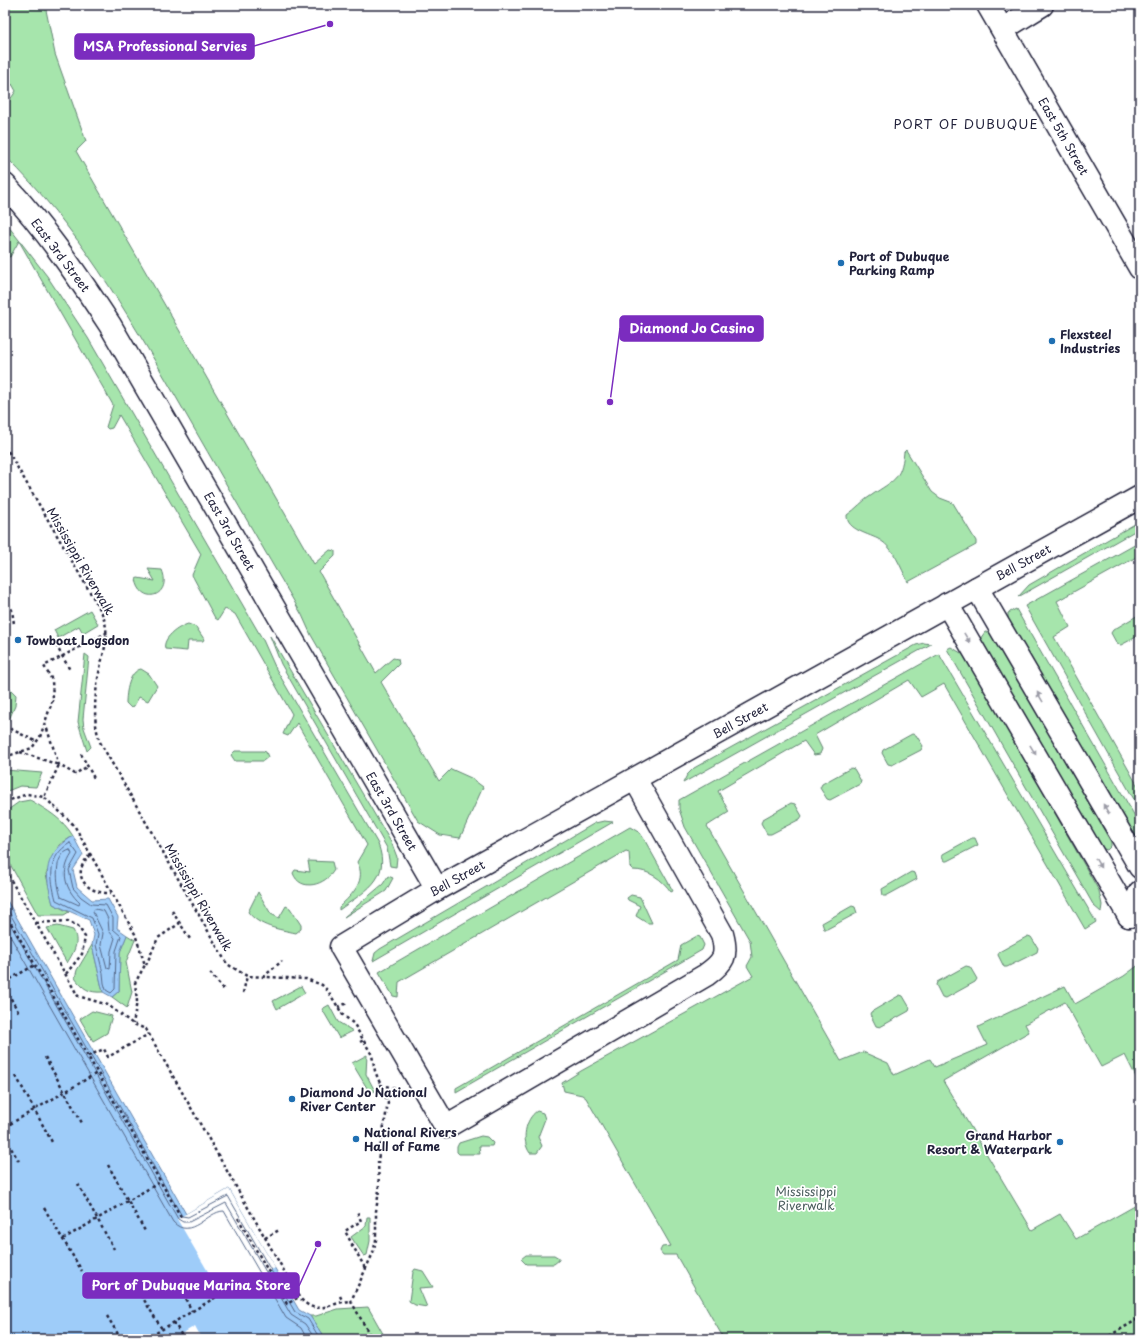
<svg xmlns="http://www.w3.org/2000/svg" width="1145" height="1344" font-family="'Playpen Sans',sans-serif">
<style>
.green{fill:#a6e5ac;stroke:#648474}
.water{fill:#9eccf9;stroke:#6c88ad}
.pier{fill:#fff}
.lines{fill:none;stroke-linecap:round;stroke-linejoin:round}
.shore{stroke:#546687;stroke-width:1}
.minor-casing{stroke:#22223b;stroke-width:25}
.path{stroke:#22223b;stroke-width:2.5;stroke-dasharray:3 3;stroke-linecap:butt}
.minor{stroke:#fff;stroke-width:22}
.oneway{fill:#9c9ca7}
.poi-dot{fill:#1f6fb2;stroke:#fff;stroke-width:1.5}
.labels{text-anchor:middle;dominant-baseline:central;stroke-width:3.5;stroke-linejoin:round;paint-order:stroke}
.street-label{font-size:12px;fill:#22223b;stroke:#fff}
.poi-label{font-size:12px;font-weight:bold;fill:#22223b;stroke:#fff;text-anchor:start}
.park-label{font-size:12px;fill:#4a5c5d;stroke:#fff}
.neighbourhood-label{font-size:13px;letter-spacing:1px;fill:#22223b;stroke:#fff}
.leader{fill:none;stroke:#7b2cbf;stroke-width:1.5}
.callout-dot{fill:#7b2cbf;stroke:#fff;stroke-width:1.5}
.callout{fill:#7b2cbf;stroke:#7b2cbf;stroke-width:1.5}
.callout-label{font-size:13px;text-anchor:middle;font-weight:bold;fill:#fff}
</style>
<rect width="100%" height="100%" fill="#fff"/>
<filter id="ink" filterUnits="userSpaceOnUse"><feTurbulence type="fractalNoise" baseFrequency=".025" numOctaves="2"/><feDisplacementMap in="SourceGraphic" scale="8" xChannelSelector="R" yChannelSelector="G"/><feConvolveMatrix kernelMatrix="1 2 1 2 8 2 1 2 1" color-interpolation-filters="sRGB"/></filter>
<g filter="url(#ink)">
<g class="green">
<path d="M5,5H45L55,54L86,141L76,151L314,564L330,550L335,551V556L319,572L376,673L393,658L398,659L399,664L381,682L439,781L451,769L471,778L483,787L460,838L440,835L418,821L311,635L302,615C260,543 218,470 176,397C126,311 77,226 5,156V107L16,91L12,84L5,93Z"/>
<path d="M5,222L47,276L88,338L263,640L276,669L378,844C392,880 363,892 339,910V907C353,894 367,880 357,862L367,845L297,723L288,736L283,734L292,714L235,614L225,609L218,620L215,618L192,575L201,554L119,415L112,428L108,429L106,427L113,405L19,241L10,257L5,256Z"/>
<path d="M906,450L932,492L940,498L953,503L976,541V545L908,582C901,568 894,548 880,540C870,534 846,530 847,515C856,509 863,500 872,495C893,480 901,481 904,452Z"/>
<path d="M1140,521V528L1018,597L1029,585Z"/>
<path d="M1140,542V555L1057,601L1070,627L1054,637L1140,790V810L1025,606Z"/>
<path d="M148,569L162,570C173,597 140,606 136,579L138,578L155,581Z"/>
<path d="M1016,609L1140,825V841L1131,835L1008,619V613Z"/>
<path d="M90,610L98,624L83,633L79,626L58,638L54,630Z"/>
<path d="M1140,614V635L1121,645L1117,644L1111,633L1113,630Z"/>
<path d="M188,624L196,627L204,639L203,641H188L187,651L165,649C162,638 178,627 188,624Z"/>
<path d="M985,632L991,633L1111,842V846L1107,850L1101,848L980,639Z"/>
<path d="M270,636L392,844L397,857L396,867L390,866L387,848L281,664Z"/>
<path d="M924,643L931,644L683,783L687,775L694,768L916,645Z"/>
<path d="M951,647L966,656L1099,891L1102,905L1101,912L1094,906L947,649Z"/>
<path d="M85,654L89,657L83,719L84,728L91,747L87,751L78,722Z"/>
<path d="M939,654L1096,922L1085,929L944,684L921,697L909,680L815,735L822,749L820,754L814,755L804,741L718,791L729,812L707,826L841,1061L863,1052L888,1063L894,1075L930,1059L935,1067L987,1045L978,1027L1065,986L1075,1004L1124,976L1140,964V1077L1137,1079L1125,1055L1101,1067L1065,1002L1025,1024L1029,1032L943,1081L1032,1230L1060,1214L1076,1239L1140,1203V1339H724L676,1255H663L660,1251L662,1247L671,1246L586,1098L582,1095L564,1091L562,1083L581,1071L753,976L747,966L752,957L750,941L685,827L679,809V800Z"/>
<path d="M141,669L149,674L157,686L148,701L139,697L134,706L131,708L126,703C126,693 129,671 141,669Z"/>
<path d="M10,689L16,695L15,706L7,724H5V692Z"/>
<path d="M912,734L916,735L923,746L921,750L892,765L888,764L882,753L883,750Z"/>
<path d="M235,751H263L266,752L268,757L263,761H235L231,755Z"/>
<path d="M851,768L854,769L861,781L860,784L830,800L827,799L820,788L822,784Z"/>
<path d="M5,770L42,773L36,787L20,786L5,792Z"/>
<path d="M30,800C47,810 63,819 73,836L59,845L46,874L53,904L69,912L64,915H38L5,855V812L19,802Z"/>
<path d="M791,803L795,804L802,816L800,819L771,834H767L761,823L763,819Z"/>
<path d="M604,821L613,822L373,961L375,953L380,949L595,823Z"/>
<path d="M630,827L640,833L644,839L673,891L671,892C662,879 649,870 633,870L630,867L629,852L626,851L399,982L398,997L393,996L379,972Z"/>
<path d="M972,838H975L978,845L947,861H944L942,857L943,854Z"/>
<path d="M308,861L332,862L334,870C326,885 300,893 293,873L295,870L310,872Z"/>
<path d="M911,872L915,873L917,879L886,896H883L882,889Z"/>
<path d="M388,876L393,878L386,891L344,917L383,884Z"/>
<path d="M258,892L271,914L279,918L286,906L290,908L301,925V929L296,933C278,929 260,927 248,912Z"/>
<path d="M631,895L640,897L652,923H647L636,916L640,906L628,900L627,898Z"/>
<path d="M852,906L855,907L857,913L827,929H824L822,923Z"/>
<path d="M58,926L73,930C80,942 74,952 67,963L47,928Z"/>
<path d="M127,935L135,940L126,962L132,992L127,1008L112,997L119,991L120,952Z"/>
<path d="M697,936L700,937L704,945L702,950L456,1092V1088L678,960L681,945Z"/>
<path d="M1028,936L1031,937L1038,948L1037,952L1007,967H1004L998,955L999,952Z"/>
<path d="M92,945L103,992C89,993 83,989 75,978L77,970Z"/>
<path d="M966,966L970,967L977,979L975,982L946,998L942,997L936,985L937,982Z"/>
<path d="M301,986L305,993L277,1009L273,1001Z"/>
<path d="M900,995L903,996L910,1008L909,1011L880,1027L876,1026L870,1014L871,1012Z"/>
<path d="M329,1005L338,1022L353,1031L339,1038L322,1009Z"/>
<path d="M92,1011L112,1016L107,1033L93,1041L80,1019Z"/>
<path d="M367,1055L366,1074L375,1091L370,1093L352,1063Z"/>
<path d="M537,1111L543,1113L545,1119L538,1137L542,1146L537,1153H530C521,1141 525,1119 537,1111Z"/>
<path d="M481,1136L487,1137L493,1143L492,1146H479L480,1154H459L457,1152V1147L459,1143Z"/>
<path d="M367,1217H370V1241L367,1255L364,1256L351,1237L366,1226Z"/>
<path d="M526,1255H554L559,1258V1260L554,1264H526L521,1259Z"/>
<path d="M415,1269L423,1271L433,1287L419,1288L427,1307L415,1305L409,1301L413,1272Z"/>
<path d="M368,1307L386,1339H325L310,1316H316L338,1309Z"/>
</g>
<g class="water">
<path d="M73,836L83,855L73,870L77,887L92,900L108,899L118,917L117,928L127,935L120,952L119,991L112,997L103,992L92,945L94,935L89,920L53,904C44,872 43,856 73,836Z"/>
<path d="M5,897L186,1214L229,1189L299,1310L310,1316L325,1339H5Z"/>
</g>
<g class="pier">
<path d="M229,1189L275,1268L223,1297L177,1219Z"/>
<path d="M195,1326L202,1339H173Z"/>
</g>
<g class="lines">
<g class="shore">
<path d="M70,843L78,854L69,870L73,888L81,897L91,904L106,905L113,918V929L121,936L116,951L115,989L111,993L106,990L104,983L103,973L96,945L98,934L92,918L56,900C50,877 47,857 70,843Z"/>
<path d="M70,850L72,854C60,872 65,889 80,903L79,905L61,897C57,885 52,854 70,850Z"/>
<path d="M5,905L182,1216L188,1217L228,1196L295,1312L308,1319L320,1339"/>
<path d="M95,909L104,911L108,919L109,931L115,938L111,951L110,969L107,968L101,945L103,933L93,912Z"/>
<path d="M5,915L178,1219L183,1222H189L226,1203L291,1315L305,1324L315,1339"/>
<path d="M5,927L173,1222C191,1241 207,1211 224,1211L286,1318L301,1328L307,1339"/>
</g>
<defs>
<g id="minor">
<path d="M988,5L1140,268"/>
<path d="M1003,29L1042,5"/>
<path d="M5,185C45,228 78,276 110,325L437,889"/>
<path d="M977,588L1140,867"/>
<path d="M947,604L1129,916"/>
<path d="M635,779L722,934C728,956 724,962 706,975L446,1127L341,947L437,889L1140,497"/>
<path d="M1129,916L1140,892"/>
</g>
</defs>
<use href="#minor" class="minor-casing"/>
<g class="path">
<path d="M5,446L101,611C111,634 105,645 100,668C95,692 92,719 100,742L220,952L227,964L247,976L306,979L322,985L328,991L343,1015L354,1024L372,1055L375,1071L388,1103L378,1160L379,1190L376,1211V1240L373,1253L351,1301"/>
<path d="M5,598L12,610L14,624"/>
<path d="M56,645L70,670"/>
<path d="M45,723L59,765L75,774L88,766"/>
<path d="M5,726L37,742"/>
<path d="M20,752L59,765L44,797"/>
<path d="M81,754L95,780"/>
<path d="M5,757L32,748L40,737L53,699L52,680L44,666L108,632"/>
<path d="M5,802L27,794L44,797L74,825L135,934L145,965L135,983L137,1001L133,1024"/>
<path d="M90,855C69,875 87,894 111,893"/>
<path d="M5,870L78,996L108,1005L133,1024L146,1029L299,1297C317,1318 329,1302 351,1301"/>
<path d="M172,911L190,939"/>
<path d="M5,913L181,1217"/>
<path d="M36,923L68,921L78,926L85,937L82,954L65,975"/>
<path d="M146,965L158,938L180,923"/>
<path d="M210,973L225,991"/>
<path d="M263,977L282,961"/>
<path d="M5,982L35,965"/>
<path d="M5,988L19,1013"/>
<path d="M243,993L247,976"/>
<path d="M338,1007L347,1003"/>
<path d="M360,1042L364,1040"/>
<path d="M88,1056L104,1049L108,1057L149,1034"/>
<path d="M45,1057L82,1123"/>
<path d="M16,1076L52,1142"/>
<path d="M380,1085L396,1088"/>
<path d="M5,1127L97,1073"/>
<path d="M5,1138L20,1163"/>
<path d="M108,1165L145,1231"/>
<path d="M78,1184L114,1249"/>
<path d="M44,1208L82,1271"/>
<path d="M238,1218L287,1304L299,1297"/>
<path d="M265,1238L279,1230"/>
<path d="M63,1239L160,1182"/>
<path d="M353,1246L345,1231L361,1221L357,1211"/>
<path d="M351,1247L353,1246L365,1268"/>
<path d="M174,1278L192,1311"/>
<path d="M141,1295L162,1329"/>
<path d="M340,1296L343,1302"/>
<path d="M351,1301L372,1339"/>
<path d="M107,1316L121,1339"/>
<path d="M174,1322L183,1338"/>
<path d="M146,1339L221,1294"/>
<path d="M1104,1339L1140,1318"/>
</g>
<use href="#minor" class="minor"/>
</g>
<defs><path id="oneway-solid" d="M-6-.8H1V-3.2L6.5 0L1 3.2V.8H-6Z"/></defs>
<g class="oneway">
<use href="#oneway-solid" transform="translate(967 638) rotate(59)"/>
<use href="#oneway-solid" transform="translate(1040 697) rotate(-120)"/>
<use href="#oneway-solid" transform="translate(1033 750) rotate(59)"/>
<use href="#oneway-solid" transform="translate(1106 809) rotate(-120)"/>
<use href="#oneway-solid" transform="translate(1098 863) rotate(60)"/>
</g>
</g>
<g class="poi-dot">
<circle cx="841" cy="263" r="4"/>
<circle cx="1052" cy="341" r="4"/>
<circle cx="18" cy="640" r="4"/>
<circle cx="292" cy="1099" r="4"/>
<circle cx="356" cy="1139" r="4"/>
<circle cx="1060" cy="1142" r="4"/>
</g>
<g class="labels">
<g class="street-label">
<text transform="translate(1064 136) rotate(60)">East 5th Street</text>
<text transform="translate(61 255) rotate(53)">East 3rd Street</text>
<text transform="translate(230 531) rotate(60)">East 3rd Street</text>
<text transform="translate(81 561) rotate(60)">Mississippi Riverwalk</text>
<text transform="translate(1023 562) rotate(-29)">Bell Street</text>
<text transform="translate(740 720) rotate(-29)">Bell Street</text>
<text transform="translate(392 811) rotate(60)">East 3rd Street</text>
<text transform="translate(457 878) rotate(-29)">Bell Street</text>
<text transform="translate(199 897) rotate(60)">Mississippi Riverwalk</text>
</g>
<g class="poi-label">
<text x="849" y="256">Port of Dubuque<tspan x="849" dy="14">Parking Ramp</tspan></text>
<text x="1060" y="334">Flexsteel<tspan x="1060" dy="14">Industries</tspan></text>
<text x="26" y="640">Towboat Logsdon</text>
<text x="300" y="1092">Diamond Jo National<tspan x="300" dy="14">River Center</tspan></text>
<text x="364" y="1132">National Rivers<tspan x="364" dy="14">Hall of Fame</tspan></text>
<text x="1052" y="1135" text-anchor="end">Grand Harbor<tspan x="1052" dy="14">Resort &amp; Waterpark</tspan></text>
</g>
<g class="park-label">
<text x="806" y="1191">Mississippi<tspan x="806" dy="14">Riverwalk</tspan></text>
</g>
<g class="neighbourhood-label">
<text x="966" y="123">PORT OF DUBUQUE</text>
</g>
</g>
<path class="leader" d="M330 24L254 46M610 402L620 328M318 1244L299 1286"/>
<g class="callout-dot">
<circle cx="330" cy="24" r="4"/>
<circle cx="610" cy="402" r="4"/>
<circle cx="318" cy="1244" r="4"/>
</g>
<g class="callout">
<rect x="75" y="34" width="179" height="25" rx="4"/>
<rect x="620" y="316" width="143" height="25" rx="4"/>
<rect x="83" y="1273" width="216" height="25" rx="4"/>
</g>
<g class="callout-label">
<text x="165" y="51">MSA Professional Servies</text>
<text x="692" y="333">Diamond Jo Casino</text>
<text x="191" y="1290">Port of Dubuque Marina Store</text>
</g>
<rect width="1145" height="1344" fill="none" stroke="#fff" stroke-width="20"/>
<rect x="10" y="10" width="1125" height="1324" fill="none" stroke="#22223b" stroke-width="1.5" filter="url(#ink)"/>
</svg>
